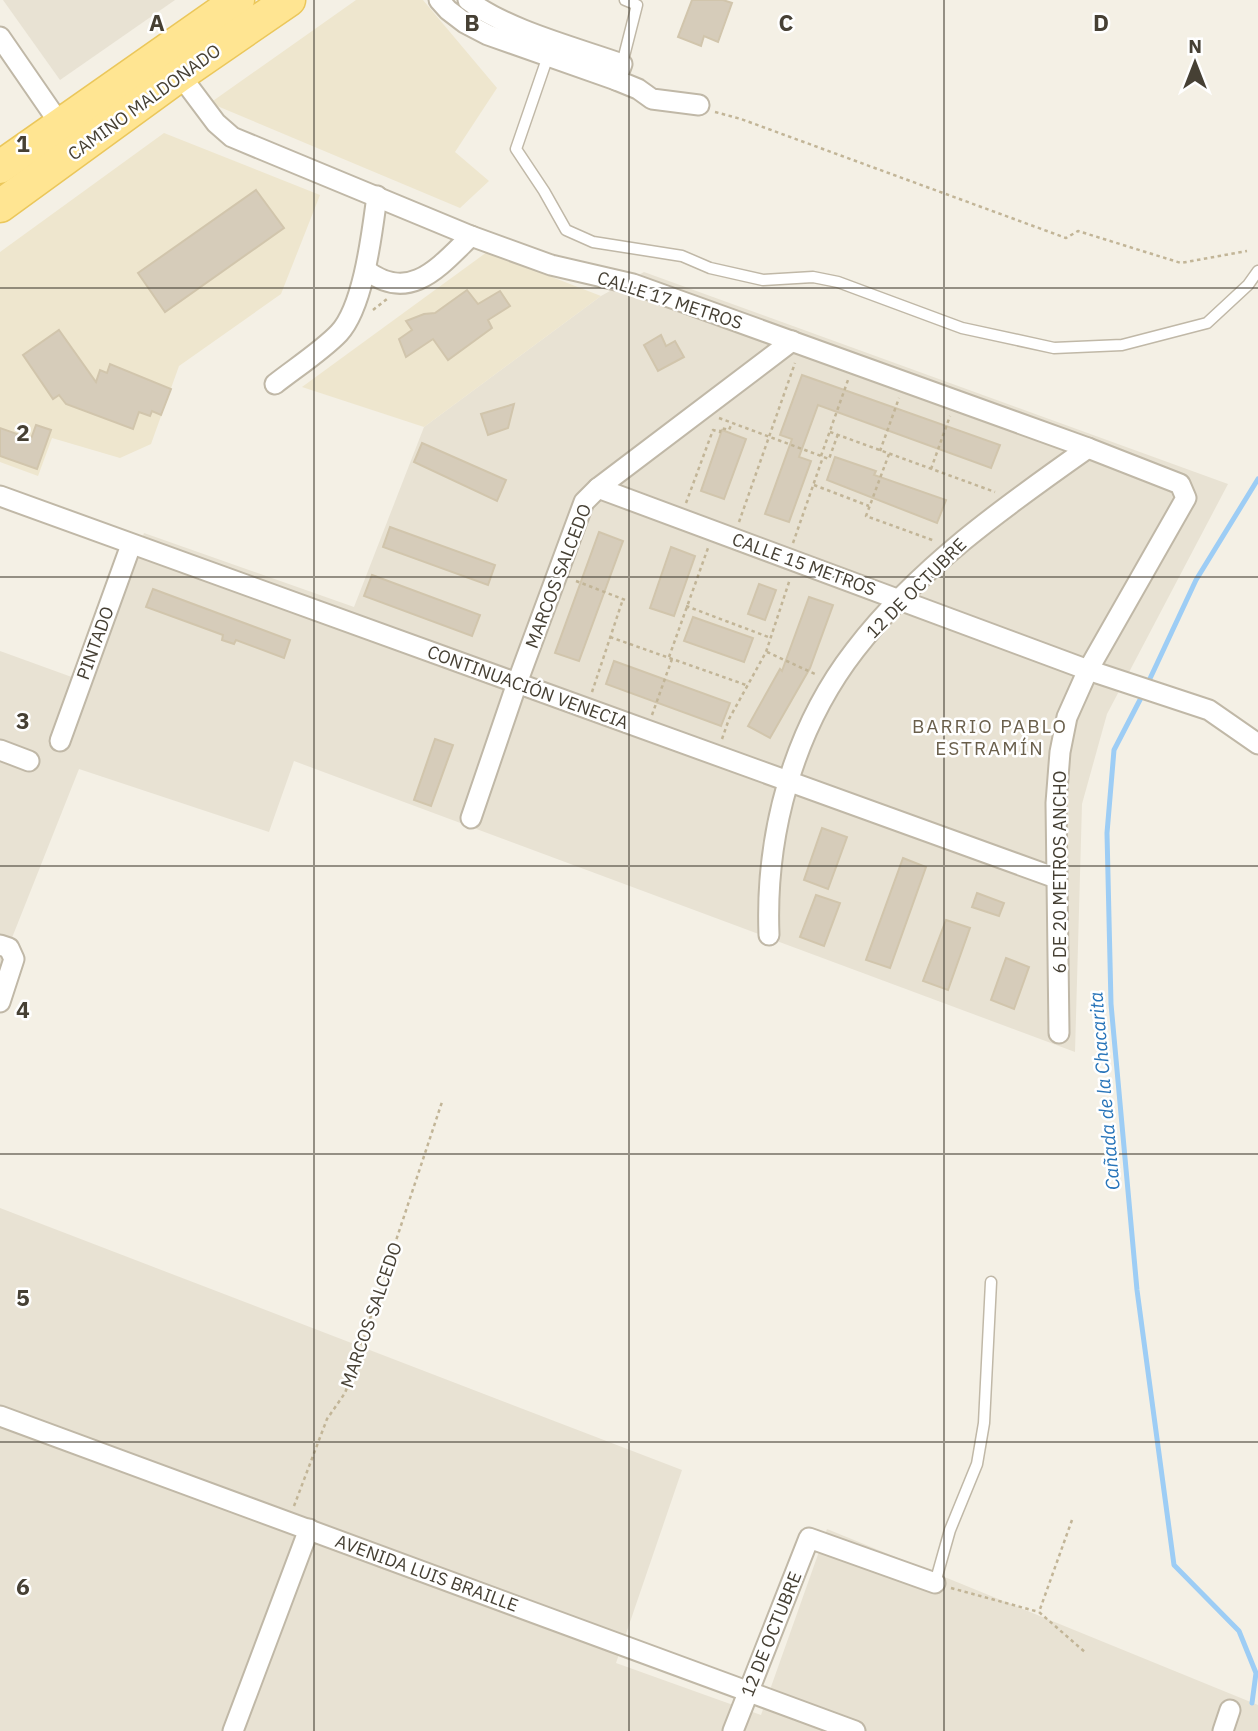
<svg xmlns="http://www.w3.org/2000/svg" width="1258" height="1731" font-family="'IBM Plex Sans',sans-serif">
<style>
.residential{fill:#e8e2d3}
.education{fill:#eee6ce}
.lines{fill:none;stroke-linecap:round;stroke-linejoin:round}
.stream{stroke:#9dcdf5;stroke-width:5}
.building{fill:#d6ccba;stroke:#d1c5ac;stroke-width:2}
.service-casing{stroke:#c0b8a7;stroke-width:13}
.minor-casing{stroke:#c0b8a7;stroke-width:23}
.primary-casing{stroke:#ebc75b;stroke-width:35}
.path{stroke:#c2b597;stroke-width:2.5;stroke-dasharray:3.5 3.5;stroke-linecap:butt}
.service{stroke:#fff;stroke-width:10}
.minor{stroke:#fff;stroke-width:19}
.primary{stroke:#ffe592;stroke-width:32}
.grid{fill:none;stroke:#464034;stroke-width:2;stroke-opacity:0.55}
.labels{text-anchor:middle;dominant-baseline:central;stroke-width:5;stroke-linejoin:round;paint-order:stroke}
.street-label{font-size:18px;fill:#464034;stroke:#fff}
.neighbourhood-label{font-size:19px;letter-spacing:2px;fill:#6a5f4b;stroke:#fff}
.water-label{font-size:19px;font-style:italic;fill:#2774b9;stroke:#fff}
.grid-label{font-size:23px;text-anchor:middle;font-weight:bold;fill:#464034;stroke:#fff;stroke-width:5;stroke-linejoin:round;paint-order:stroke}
</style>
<rect width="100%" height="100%" fill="#f4f0e5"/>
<g class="residential">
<path d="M3,0H175L60,80Z"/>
<path d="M644,272L1228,484L1107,714L1082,804L1075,1052L294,761L269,832L79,769L0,968V651L91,684L144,533L354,607L424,427L601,296Z"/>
<path d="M0,1208L682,1470L616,1663L761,1715L827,1529L1258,1705V1731H0Z"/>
</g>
<g class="education">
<path d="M356,0H423L497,88L455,152L489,181L460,208L210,103Z"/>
<path d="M164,133L320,195L281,294L179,366L151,444L120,458L52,438L38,476L0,462V252Z"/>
<path d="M487,252L601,296L424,427L302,387Z"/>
</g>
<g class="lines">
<g class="stream">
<path d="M1147,685L1196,580L1258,479"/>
<path d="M1143,694L1114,750L1107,833L1111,1004L1137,1290L1174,1565L1239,1631L1256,1673L1252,1703"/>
</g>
</g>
<g class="building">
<path d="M692,0H723L732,3L718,42L704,36L701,46L678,37Z"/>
<path d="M256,190L284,228L165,312L138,273Z"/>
<path d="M467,290L478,304L500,291L510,306L488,320L492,328L448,360L433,339L406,357L399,339L412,330L406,321L424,314L435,313Z"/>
<path d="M59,330L96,382L100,370L107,373L110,364L171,389L161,415L152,411L150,416L139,412L133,429L66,404L59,395L53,399L23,355Z"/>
<path d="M661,335L666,346L675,341L684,357L658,371L644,345Z"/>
<path d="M802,375L1000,445L991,468L818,405L799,457L811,461L789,522L765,514L792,439L780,435Z"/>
<path d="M514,404L508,428L488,435L481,414Z"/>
<path d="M36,425L51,430L37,469L0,456V428L31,439Z"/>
<path d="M722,430L746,439L724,499L701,491Z"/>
<path d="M422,443L506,480L497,501L414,462Z"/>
<path d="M835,457L876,471L874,475L946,500L937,523L827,480Z"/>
<path d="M390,527L495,565L488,585L383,547Z"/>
<path d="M599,532L623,541L579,661L555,653Z"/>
<path d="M671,547L695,556L674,616L650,608Z"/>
<path d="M372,575L480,615L472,636L364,596Z"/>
<path d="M759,584L776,590L765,620L748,614Z"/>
<path d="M153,589L290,640L284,658L236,640L234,644L222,640L223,635L146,607Z"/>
<path d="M809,597L833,605L810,668L770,738L748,726L780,669L782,671Z"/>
<path d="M693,617L753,638L744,662L684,641Z"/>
<path d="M614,661L730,703L721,726L606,684Z"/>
<path d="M435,739L453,745L431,806L414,800Z"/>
<path d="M822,828L847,837L828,889L804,880Z"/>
<path d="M903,858L926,867L890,968L866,960Z"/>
<path d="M977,893L1004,903L999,916L972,907Z"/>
<path d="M816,895L840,903L824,946L800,937Z"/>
<path d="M946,920L970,928L948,990L923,981Z"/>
<path d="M1006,958L1029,967L1014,1009L991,1000Z"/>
</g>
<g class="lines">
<defs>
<g id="service">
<path d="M548,56L516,149L544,191L566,230L593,242L682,256L710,268L763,280L813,277L838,282L962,328L1054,348L1122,345L1207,323L1248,285L1258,271"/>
<path d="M622,64L637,5L625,0"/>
<path d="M935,1583L950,1530L977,1464L984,1423L991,1282"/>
</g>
<g id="minor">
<path d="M439,0L448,10L465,23L488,35L616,80L638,89L652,99L699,105"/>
<path d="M468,0C504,29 577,48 622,64L616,80"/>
<path d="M0,37L60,124"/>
<path d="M180,75L216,123L232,137L471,236L551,265L633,284L1088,448L1180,484L1186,498L1088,670L1067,717L1060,752L1056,803L1059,1033"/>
<path d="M366,270C410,304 440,266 471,236"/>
<path d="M275,384C294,369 323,350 339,333C364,306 372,232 377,196"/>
<path d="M598,488L1088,670L1209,710L1258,744"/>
<path d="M0,496L1056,878"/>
<path d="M60,741L131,545"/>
<path d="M0,750L29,761"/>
<path d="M471,818L517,683L584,502L598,488L792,341"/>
<path d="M769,935C765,835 793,730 855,650C918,568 1004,507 1088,448"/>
<path d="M0,945L9,948L14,959L0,1002"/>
<path d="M0,1416L855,1731"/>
<path d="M233,1731L309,1529"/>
<path d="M733,1731L809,1538L935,1583"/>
<path d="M1223,1731L1230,1710"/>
</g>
<g id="primary">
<path d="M0,167L238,0"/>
<path d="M0,206L180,75L289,0"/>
</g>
</defs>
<use href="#service" class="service-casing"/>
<use href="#minor" class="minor-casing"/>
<use href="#primary" class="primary-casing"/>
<g class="path">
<path d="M715,112L741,119L1066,238L1078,231L1181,263L1247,251"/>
<path d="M373,310L387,299"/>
<path d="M719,418L829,459L838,434"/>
<path d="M830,432L995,492"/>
<path d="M880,451L899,398"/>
<path d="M889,454L866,516L935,541"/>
<path d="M821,456L848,380"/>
<path d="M931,469L950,416"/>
<path d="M814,485L869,506"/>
<path d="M686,503L713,430L720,432L721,428L729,430L732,423"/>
<path d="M739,522L795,363"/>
<path d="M793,543L823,457"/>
<path d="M576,581L628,601"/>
<path d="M686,606L771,638"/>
<path d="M610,637L746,685"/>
<path d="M767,652L815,674"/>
<path d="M669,657L708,548"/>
<path d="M592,692L623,599"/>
<path d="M652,715L672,659"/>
<path d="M722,739L729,719L766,652L790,579"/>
<path d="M294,1506L327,1419L345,1393L349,1382L442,1102"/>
<path d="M1072,1520L1039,1612L1086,1653"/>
<path d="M951,1588L1039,1612"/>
</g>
<use href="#service" class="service"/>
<use href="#minor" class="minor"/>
<use href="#primary" class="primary"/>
</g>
<path class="grid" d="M314,0V1731M629,0V1731M944,0V1731M0,288H1258M0,577H1258M0,866H1258M0,1154H1258M0,1442H1258"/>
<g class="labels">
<g class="street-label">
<text transform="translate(144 102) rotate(-36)">CAMINO MALDONADO</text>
<text transform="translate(670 300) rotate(18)">CALLE 17 METROS</text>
<text transform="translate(804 564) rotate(20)">CALLE 15 METROS</text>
<text transform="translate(558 576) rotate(-69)">MARCOS SALCEDO</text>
<text transform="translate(916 588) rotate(-45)">12 DE OCTUBRE</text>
<text transform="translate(95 643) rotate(-70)">PINTADO</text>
<text transform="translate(528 687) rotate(20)">CONTINUACIÓN VENECIA</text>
<text transform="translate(1059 872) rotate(-90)">6 DE 20 METROS ANCHO</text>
<text transform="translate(371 1315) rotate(-71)">MARCOS SALCEDO</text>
<text transform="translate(427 1573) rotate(20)">AVENIDA LUIS BRAILLE</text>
<text transform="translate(771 1634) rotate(-68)">12 DE OCTUBRE</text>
</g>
<g class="neighbourhood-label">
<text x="990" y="726">BARRIO PABLO<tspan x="990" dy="22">ESTRAMÍN</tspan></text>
</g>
<g class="water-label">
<text transform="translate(1104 1091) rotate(-95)">Cañada de la Chacarita</text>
</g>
</g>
<g class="grid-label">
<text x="157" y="31">A</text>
<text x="472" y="31">B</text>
<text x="786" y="31">C</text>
<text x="1101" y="31">D</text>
<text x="23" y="152">1</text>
<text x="23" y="441">2</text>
<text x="23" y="729">3</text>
<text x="23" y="1018">4</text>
<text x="23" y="1306">5</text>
<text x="23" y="1595">6</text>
</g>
<g transform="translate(1195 63)" stroke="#ffffff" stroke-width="5" paint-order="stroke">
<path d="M0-5L12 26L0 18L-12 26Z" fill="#464034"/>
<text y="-10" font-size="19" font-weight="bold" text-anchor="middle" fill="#464034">N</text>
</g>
</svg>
